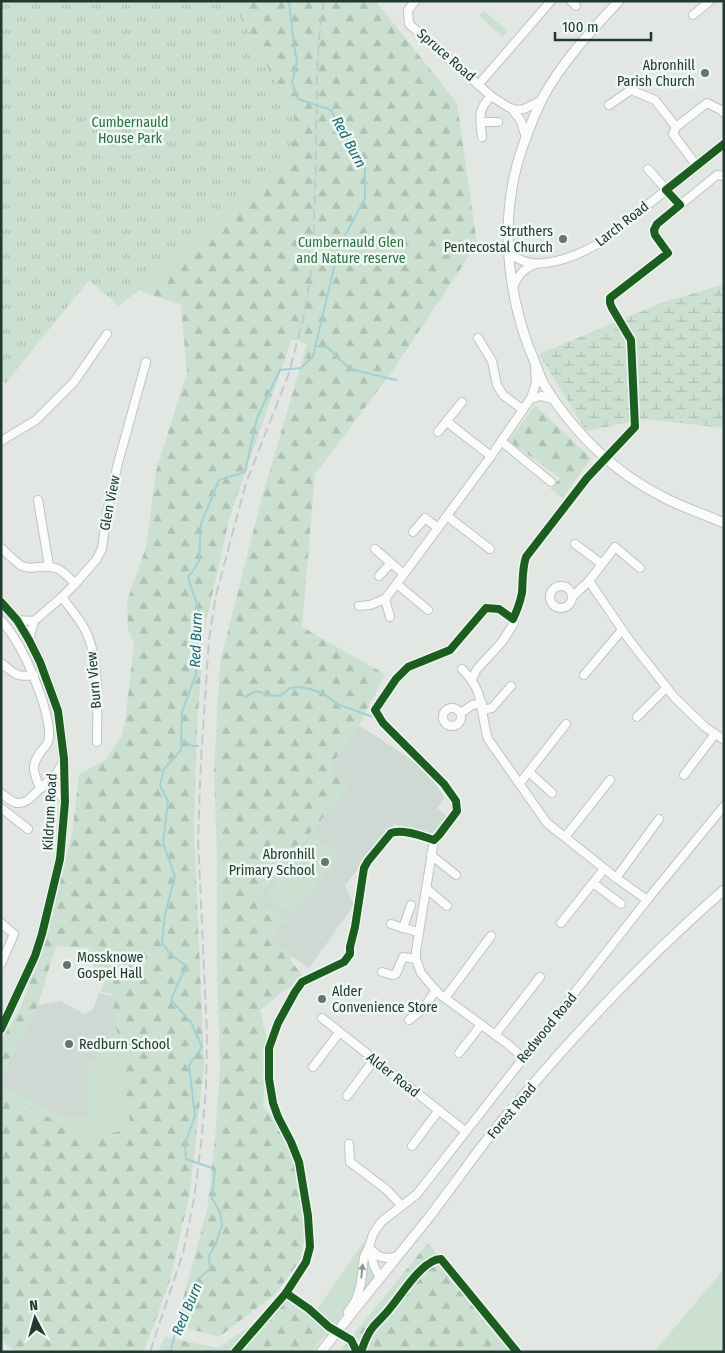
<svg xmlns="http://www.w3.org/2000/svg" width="725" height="1353" font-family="'Fira Sans Condensed',sans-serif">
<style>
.built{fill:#cfd9d4}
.grass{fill:#cbe0d0}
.forest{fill:url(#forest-firs)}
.wetland{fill:url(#wetland-marsh)}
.park{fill:url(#park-tufts)}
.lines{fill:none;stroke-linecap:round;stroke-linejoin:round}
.stream{stroke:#a2d1d5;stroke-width:2}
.minor-casing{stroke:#bfc4c1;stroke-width:10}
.tertiary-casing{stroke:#bfc4c1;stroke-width:11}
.minor{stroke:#fbfbfb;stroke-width:8}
.tertiary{stroke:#fbfbfb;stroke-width:9}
.rail{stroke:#c6c9c8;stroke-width:2;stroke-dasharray:10 5;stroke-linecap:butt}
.cycleway-casing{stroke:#eff7f2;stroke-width:11}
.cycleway{stroke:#1b5e20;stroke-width:8}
.oneway{fill:#8e9a96}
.poi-dot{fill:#647670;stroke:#eff7f2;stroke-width:2}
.labels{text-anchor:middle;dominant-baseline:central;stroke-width:5;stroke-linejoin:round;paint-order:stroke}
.street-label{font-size:14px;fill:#203931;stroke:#eff7f2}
.poi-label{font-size:14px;fill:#203931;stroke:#eff7f2;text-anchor:end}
.park-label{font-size:14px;fill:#2b6f42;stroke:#eff7f2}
.water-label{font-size:15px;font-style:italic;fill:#1c6a74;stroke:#eff7f2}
</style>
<defs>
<pattern id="forest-firs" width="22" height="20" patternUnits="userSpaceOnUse" patternTransform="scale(1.25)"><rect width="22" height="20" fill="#cbe0d0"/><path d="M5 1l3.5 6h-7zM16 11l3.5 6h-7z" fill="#aec1b3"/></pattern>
<pattern id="wetland-marsh" width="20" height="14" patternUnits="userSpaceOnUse" patternTransform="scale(1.25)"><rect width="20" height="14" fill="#cbe0d0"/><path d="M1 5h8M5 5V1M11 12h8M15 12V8" fill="none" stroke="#aec1b3"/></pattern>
<pattern id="park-tufts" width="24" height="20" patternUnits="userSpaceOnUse" patternTransform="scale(1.25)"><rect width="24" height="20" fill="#cbe0d0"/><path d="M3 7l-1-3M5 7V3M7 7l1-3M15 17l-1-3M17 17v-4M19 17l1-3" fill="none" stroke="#aec1b3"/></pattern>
</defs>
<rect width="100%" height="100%" fill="#e2e7e4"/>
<g class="built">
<path d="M359,725L424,768L445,798L437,808L450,818L435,837L431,838L395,824L345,885L354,905L309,968L269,942L255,900L347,788L328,769Z"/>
<path d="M99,993L112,996L132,1129L90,1139L1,1093V1076L38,1005L60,1001L85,1014L93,1009Z"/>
</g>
<g class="grass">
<path d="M484,11L508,31L503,37L479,16Z"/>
<path d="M313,835L339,856L292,915L266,895Z"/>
<path d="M89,948L117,950L113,994L101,992L107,974L92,972L94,960L87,959Z"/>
<path d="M117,1033L131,1128L91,1139L1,1092V1085L64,1118L90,1117L87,1061L96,1060L95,1045L107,1042Z"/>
<path d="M363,1243L365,1244L359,1265V1274L357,1285L352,1299L327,1338L324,1337L332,1325L315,1312Z"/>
<path d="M368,1252L371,1269L376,1277L362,1293Z"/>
<path d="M724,1269V1352H654Z"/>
</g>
<g class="forest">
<path d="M166,1H380L378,4L457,103L477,244L393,370L315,474L302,627L385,674L359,725L329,768L347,788L255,900L286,921L269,942L291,952V961L304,978L281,993L260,1010L268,1043L263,1107L279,1123L297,1165L306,1228L301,1259L275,1294L219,1337L176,1325L207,1210L215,1138L220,1068L217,967V858L214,772L220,662L262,497L307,344L292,339L229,519L204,632L197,728L194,828L204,1063L190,1193L170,1280L144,1352H15L1,1340V1093L91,1139L131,1128L112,996L117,950L56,946L38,1005L1,1075V1041L20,1009L47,937L72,834L79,774L104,761L121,737L125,722L134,644L128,629L127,601L146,547L156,471L187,372L181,306H185L143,292L75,243Z"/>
<path d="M535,405L591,458L563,498L550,489L560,478L509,441Z"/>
<path d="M428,1243L511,1352H339Z"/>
<path d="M290,1299L329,1329L312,1352H158L165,1337L218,1348Z"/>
</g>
<path class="wetland" d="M724,284V428L645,419L586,431L539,354L661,303Z"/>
<path class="park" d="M1,1H232L299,126L279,172L185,254L119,306L89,280L5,384L1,378Z"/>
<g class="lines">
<g class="stream">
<path d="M316,346L327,347L350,369L396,380"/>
<path d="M245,697L256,691L269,695L280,696L290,688L299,687L310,689L324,694L337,704L373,717"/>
<path d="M182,740L192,746H198"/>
<path d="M163,1352L171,1350L178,1321L198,1279L210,1269L209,1256L216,1243L222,1225L220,1212L212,1198L215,1169L186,1159L185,1144L195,1116L189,1065L202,1047L191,1022L171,1000L179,981L187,966L171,955L162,943L165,914L175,876L163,843L168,801L160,785L164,769L181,750L182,712L196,674L199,610L188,578L199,561L201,524L219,480L245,472L257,418L280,370L301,368L313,356L339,247L365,198V166L346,138L331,110L298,99L292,83L297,62L293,39L289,1"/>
</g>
<defs>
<g id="minor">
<path d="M415,1L408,10L409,24L491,96L508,107L516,110L524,109L542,100"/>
<path d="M571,1L576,6"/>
<path d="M693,15L710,1"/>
<path d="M625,81L631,90L655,100L676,127"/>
<path d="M479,84L551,1"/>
<path d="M609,105L631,90"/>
<path d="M512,109L521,121L526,138"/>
<path d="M481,122H498"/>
<path d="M482,137C480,117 477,111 491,96"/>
<path d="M696,165L673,134L676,127L707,103L721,110L724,113"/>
<path d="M648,169L680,205"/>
<path d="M663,246L655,235L654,230L657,224L717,175L724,176"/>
<path d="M509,248C512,252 514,257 519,259C543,272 585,253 605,239L724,144"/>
<path d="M513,287C518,276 523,268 536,264"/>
<path d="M478,338L492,361L497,385L503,395L522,409"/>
<path d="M530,399L541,396L553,399"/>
<path d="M447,422L491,456"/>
<path d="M438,432L462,402"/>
<path d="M1,441L36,420L74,382L107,334"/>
<path d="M501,441L551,482"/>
<path d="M38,500L49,566"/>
<path d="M447,516L490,549"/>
<path d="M413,532L425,518L438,528"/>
<path d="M575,544L602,564"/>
<path d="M1,548C8,554 15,562 22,566C27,568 33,568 38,567C58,565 62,570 75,584"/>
<path d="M375,549L391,563"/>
<path d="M379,576L391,563L404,574"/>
<path d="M589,581L630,641L675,698L705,727L724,740"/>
<path d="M397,584L428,610"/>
<circle cx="561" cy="597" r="11"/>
<path d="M62,597C69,607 77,616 83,626C101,656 97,707 97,742"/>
<path d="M572,597L589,581L615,547L640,568"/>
<path d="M385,599L390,617"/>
<path d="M359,606L370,605L385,599L404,574L491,456L531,398L536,383L535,367"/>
<path d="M1,620C21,643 32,671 42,699C45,710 50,724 49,737C49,742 46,746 42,750C30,766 33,771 40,788"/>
<path d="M17,620L34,621L62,597L75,584L96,560L102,549L107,512L118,463L146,362"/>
<path d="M29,640L34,621"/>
<path d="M1,663C14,673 16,678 34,675"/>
<path d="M462,669C486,693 479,709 488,739L547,823L615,877L647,900"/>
<path d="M584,675L622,630"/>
<path d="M472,679L477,669L502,642L514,623"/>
<circle cx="452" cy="717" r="9"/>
<path d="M482,710L492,708L511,686"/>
<path d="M461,713L472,705L482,703"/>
<path d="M637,717L666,688"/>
<path d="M529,772L552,793"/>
<path d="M684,775L715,734"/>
<path d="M520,783L566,724"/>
<path d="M44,785C55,787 60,793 65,802"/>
<path d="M1,793C11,801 17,807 28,800L57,773L64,760"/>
<path d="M1,808L28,829"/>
<path d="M565,837L610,780"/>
<path d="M434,840L416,951V959L421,973L438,993L505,1042L524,1058"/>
<path d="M431,855L456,875"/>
<path d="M616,878L659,819"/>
<path d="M593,883L621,904"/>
<path d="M426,888L447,906"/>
<path d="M411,905L403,928L419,932"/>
<path d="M1,923L14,934L1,964"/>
<path d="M561,923L604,869"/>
<path d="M391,924L403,928"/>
<path d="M382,972L392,975L396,974L403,957L416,959"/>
<path d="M445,998L491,936"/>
<path d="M322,1018L465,1131"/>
<path d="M409,1020L423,1009L436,990"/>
<path d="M495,1035L540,977"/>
<path d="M459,1053L481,1025"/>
<path d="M313,1067L339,1033"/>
<path d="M347,1096L374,1060"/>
<path d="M349,1144L350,1162L387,1190L402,1206"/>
<path d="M412,1146L439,1110"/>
<path d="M369,1247L374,1266L380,1278"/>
<path d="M370,1248C378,1258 385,1260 397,1256"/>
<path d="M348,1312L356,1300L358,1294L361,1283L364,1257L369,1247L373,1234L381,1222L417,1194L647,900L724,806"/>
</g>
<g id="tertiary">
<path d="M619,1C590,32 562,62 542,99C530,124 516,161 512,188C502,247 512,311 536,365C539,372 541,380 545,386C558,408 581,436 600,453C618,470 643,487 665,498C684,508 704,514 724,523"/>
<path d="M1,602L17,620L29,640L40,662L58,711L64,759L65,802L60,859L42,934L35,956L1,1029"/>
<path d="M321,1352C357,1306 394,1261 430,1216C452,1187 473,1157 496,1128C566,1043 641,962 724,890"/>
</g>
</defs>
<use href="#minor" class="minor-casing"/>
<use href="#tertiary" class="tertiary-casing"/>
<use href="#minor" class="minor"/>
<use href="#tertiary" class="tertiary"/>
<path class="rail" d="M150,1352L183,1253L194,1199L201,1144L206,1090L207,1034L198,839L201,760L209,639L216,595L246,483L289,373L304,315L313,260L316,153L317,77L319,37L324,1"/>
<defs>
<g id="cycleway">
<path d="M1,602L17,620L29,640L40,662L58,711L64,759L65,802L60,859L42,934L35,956L1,1029"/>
<path d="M286,1293L309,1309L329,1327L351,1340L357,1352"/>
<path d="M235,1352L286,1293L306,1262L310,1247L308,1216L299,1162L291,1142L278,1117L273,1103L269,1079V1048L278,1023L295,992L302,982L344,962L350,954V947L355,927L364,868L368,861L391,833C404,829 421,836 434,840L439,835L457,811L456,801L444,784L383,723L375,710L396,679L408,667L450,650L486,608L499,609L513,619C517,611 520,602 522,593C523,580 522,569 526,557L587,478L635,427L631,340L612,308L610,303V298L668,253L655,235L654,230L657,224L680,205L666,190L724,144"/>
<path d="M361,1352C364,1343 367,1334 373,1327C379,1320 386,1314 391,1307C402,1294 423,1259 441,1259L517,1352"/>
</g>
</defs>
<use href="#cycleway" class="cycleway-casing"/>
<use href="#cycleway" class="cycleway"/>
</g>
<defs><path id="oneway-solid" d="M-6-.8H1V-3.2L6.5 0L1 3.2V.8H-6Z" transform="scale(1.25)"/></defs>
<use class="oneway" href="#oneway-solid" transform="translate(362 1271) rotate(-84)"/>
<g class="poi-dot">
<circle cx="705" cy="73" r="5"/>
<circle cx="563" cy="239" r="5"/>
<circle cx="325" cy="862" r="5"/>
<circle cx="67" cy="965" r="5"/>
<circle cx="322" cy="999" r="5"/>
<circle cx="69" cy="1044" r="5"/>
</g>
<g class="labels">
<g class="street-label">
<text transform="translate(446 55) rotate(41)">Spruce Road</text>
<text transform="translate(622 224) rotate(-38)">Larch Road</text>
<text transform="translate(110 503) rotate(-79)">Glen View</text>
<text transform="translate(94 680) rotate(-95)">Burn View</text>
<text transform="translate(50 812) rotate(-87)">Kildrum Road</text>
<text transform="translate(547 1028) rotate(-51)">Redwood Road</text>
<text transform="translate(393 1075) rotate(38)">Alder Road</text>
<text transform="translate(512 1111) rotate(-50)">Forest Road</text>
</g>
<g class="poi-label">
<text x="695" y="65">Abronhill<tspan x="695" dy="16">Parish Church</tspan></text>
<text x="553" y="231">Struthers<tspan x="553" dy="16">Pentecostal Church</tspan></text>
<text x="315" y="854">Abronhill<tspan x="315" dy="16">Primary School</tspan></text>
<text x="77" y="957" text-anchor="start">Mossknowe<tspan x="77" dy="16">Gospel Hall</tspan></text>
<text x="332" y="991" text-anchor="start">Alder<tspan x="332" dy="16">Convenience Store</tspan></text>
<text x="79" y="1044" text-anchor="start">Redburn School</text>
</g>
<g class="park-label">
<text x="130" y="122">Cumbernauld<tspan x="130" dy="16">House Park</tspan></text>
<text x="351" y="242">Cumbernauld Glen<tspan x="351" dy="16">and Nature reserve</tspan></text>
</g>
<g class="water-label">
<text transform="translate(349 142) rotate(62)">Red Burn</text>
<text transform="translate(196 640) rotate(-88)">Red Burn</text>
<text transform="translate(187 1309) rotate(-67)">Red Burn</text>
</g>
</g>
<rect width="725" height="1353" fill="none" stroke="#203931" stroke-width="5"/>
<g transform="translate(35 1318) rotate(354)" stroke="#eff7f2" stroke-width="4" paint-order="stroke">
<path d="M0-4L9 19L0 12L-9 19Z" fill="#203931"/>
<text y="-8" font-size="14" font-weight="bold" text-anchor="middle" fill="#203931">N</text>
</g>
<path d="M555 32v8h96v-8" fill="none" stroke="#203931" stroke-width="2.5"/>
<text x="562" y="32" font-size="15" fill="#203931" stroke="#eff7f2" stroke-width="4" paint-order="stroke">100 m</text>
</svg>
